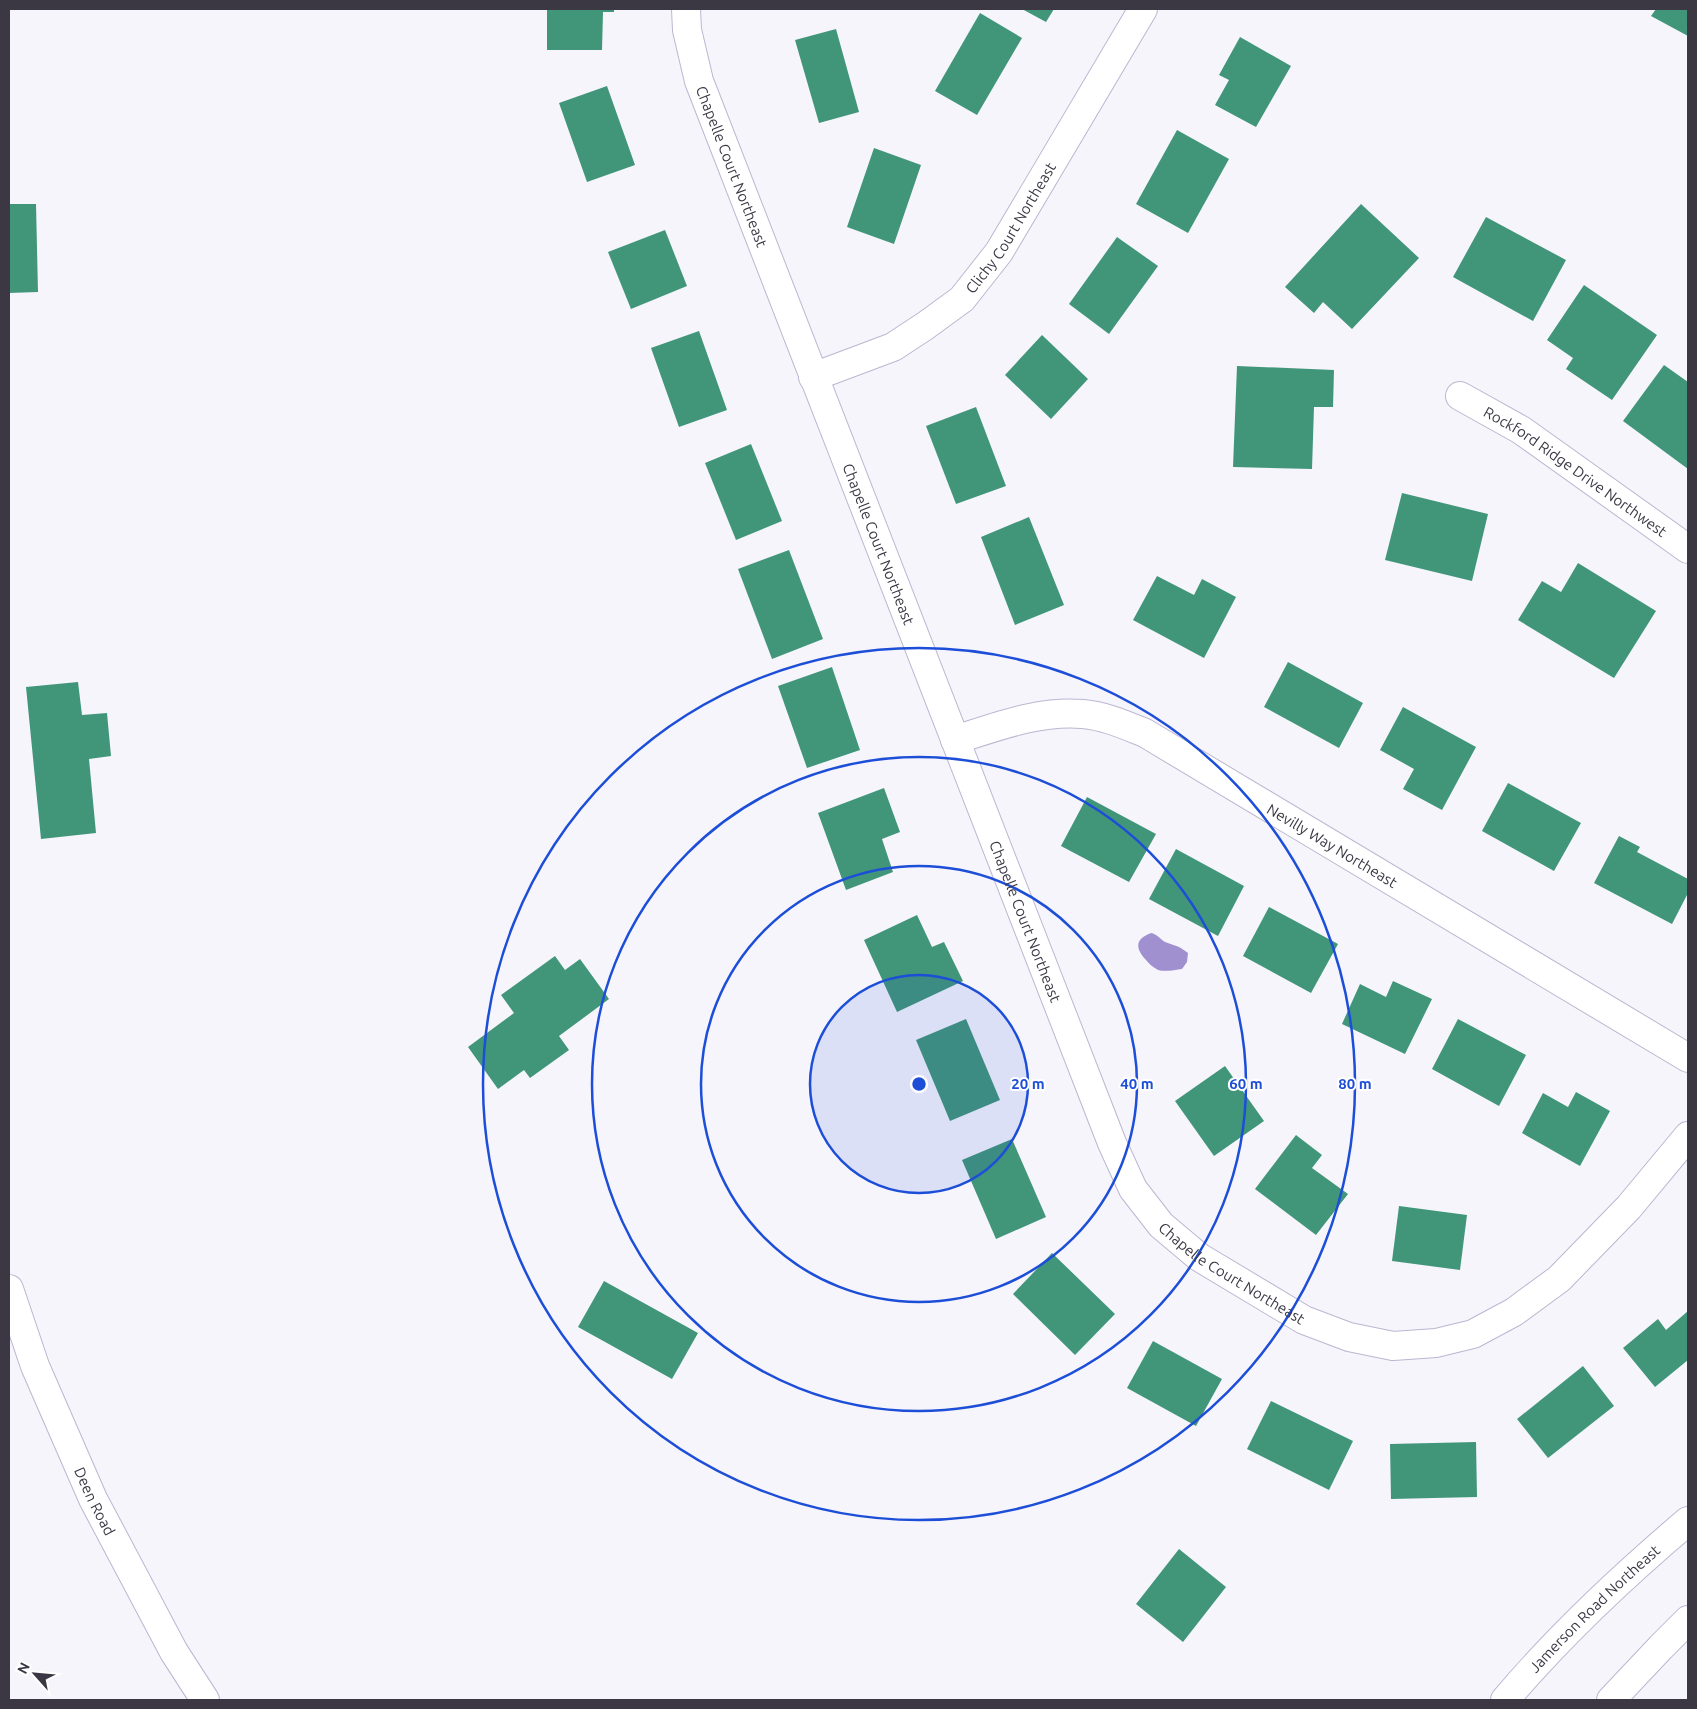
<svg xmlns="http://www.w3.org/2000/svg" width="1697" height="1709" font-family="Ubuntu,sans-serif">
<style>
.water{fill:#a090d0}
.building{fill:#419679}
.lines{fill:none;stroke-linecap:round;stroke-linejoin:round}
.minor-casing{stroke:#bcb6d2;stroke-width:30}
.minor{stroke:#fff;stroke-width:28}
.ring{fill:none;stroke:#1d4ed8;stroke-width:2.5}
.labels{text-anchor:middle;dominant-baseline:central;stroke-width:4;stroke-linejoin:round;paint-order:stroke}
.street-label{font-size:15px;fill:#3b3844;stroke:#fff}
.centre{fill:#1d4ed8;stroke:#fff;stroke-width:2.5}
.ring-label{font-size:15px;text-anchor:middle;font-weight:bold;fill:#1d4ed8;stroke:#fff;stroke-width:4;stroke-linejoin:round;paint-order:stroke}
</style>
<rect width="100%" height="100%" fill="#f6f5fb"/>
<path class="water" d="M1151,933C1157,934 1160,939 1165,942C1175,946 1178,945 1188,953L1187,962L1182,969C1175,970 1165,972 1158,970C1153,967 1149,964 1146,960C1135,948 1135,939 1151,933Z"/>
<g class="building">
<path d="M547,9H614V12H603L602,50H547Z"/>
<path d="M1022,9H1054L1046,22Z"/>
<path d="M1656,9H1688V36L1651,16Z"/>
<path d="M980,13L1022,38L977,115L935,91Z"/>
<path d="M836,29L859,112L819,123L795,40Z"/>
<path d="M1240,37L1291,66L1256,127L1215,105L1229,80L1219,75Z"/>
<path d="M607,86L635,165L587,182L559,103Z"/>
<path d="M1177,130L1229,159L1188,233L1136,204Z"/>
<path d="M874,148L921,165L894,244L847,227Z"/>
<path d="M9,204H36L38,292L9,293Z"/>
<path d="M1361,204L1419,258L1352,329L1323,302L1314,313L1285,287Z"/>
<path d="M1486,217L1566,260L1533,321L1453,277Z"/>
<path d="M665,230L687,286L631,309L608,252Z"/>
<path d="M1117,237L1158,266L1109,334L1069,304Z"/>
<path d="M1584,285L1657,335L1612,400L1566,369L1573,358L1547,340Z"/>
<path d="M699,331L727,410L679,427L651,348Z"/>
<path d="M1042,335L1088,379L1051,419L1005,375Z"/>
<path d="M1664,365L1688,382V469L1623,421Z"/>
<path d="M1237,366L1334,370L1333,407H1314L1312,469L1233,467Z"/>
<path d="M976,407L1006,486L956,504L926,426Z"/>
<path d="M751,444L782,521L736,540L705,463Z"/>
<path d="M1402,493L1488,514L1472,581L1385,560Z"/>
<path d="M1029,517L1064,605L1015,625L981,537Z"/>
<path d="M789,550L823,639L772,659L738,569Z"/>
<path d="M1578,563L1656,611L1614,678L1518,620L1542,581L1561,592Z"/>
<path d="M1157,576L1194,595L1202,579L1236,597L1204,658L1133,620Z"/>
<path d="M1288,662L1363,703L1339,748L1264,707Z"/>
<path d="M832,667L860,750L807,768L778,686Z"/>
<path d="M78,682L82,715L107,713L111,756L89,759L96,833L41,839L26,687Z"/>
<path d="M1403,707L1476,747L1442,810L1403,789L1414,769L1380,750Z"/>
<path d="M1508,783L1581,823L1554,871L1482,831Z"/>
<path d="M884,788L900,832L882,839L893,872L846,890L818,813Z"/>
<path d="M1087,797L1156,834L1129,882L1061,846Z"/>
<path d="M1619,836L1640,847L1637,852L1688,879V893L1672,924L1594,883Z"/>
<path d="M1176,849L1244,886L1218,936L1149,899Z"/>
<path d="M1269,907L1338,944L1311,993L1243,956Z"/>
<path d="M917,915L932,947L944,942L963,981L897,1012L864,940Z"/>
<path d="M555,956L565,970L580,959L609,999L559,1036L569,1050L530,1078L524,1070L498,1089L468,1047L514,1013L501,995Z"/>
<path d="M1393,981L1432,999L1405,1054L1342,1024L1360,984L1386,997Z"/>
<path d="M966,1019L1000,1100L950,1121L916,1040Z"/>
<path d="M1458,1019L1526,1055L1499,1106L1432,1069Z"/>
<path d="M1225,1066L1264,1121L1214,1156L1175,1101Z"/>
<path d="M1576,1092L1610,1111L1580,1166L1522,1133L1543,1093L1568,1107Z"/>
<path d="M1296,1135L1322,1155L1312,1168L1348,1194L1316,1235L1255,1189Z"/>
<path d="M1012,1139L1046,1217L996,1239L962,1160Z"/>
<path d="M1399,1206L1467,1215L1460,1270L1392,1261Z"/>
<path d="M1052,1253L1115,1314L1075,1355L1013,1294Z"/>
<path d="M604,1281L698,1333L672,1379L578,1327Z"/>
<path d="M1688,1311V1360L1655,1387L1623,1348L1658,1319L1666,1330Z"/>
<path d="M1153,1341L1222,1379L1196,1426L1127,1388Z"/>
<path d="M1583,1366L1614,1406L1548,1458L1517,1419Z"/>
<path d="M1271,1401L1353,1441L1329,1490L1247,1449Z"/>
<path d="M1476,1442L1477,1497L1391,1499L1390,1444Z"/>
<path d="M1179,1549L1226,1587L1183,1642L1136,1604Z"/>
</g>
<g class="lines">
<defs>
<g id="minor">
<path id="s1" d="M686,9L687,30L699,81L1112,1143L1133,1189L1161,1225L1199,1257L1304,1320L1349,1337L1393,1346L1436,1343L1473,1334L1514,1312L1559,1279L1629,1207L1688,1136"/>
<path id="s2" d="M813,377L893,347L925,326L962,299L999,252L1143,9"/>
<path id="s3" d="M1460,396L1521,430L1688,549"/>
<path id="s4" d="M955,740C996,727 1039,710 1083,714C1105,716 1125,725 1145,733L1688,1058"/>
<path id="s5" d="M9,1289L35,1366L93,1499L174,1652L205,1700"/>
<path id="s6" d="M1505,1700C1560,1635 1623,1576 1688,1521"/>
<path d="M1611,1700L1661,1647L1688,1620"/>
</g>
</defs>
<use href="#minor" class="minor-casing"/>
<use href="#minor" class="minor"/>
</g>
<circle cx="919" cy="1084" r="109" fill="#1d4ed8" fill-opacity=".12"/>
<g class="ring">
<circle cx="919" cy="1084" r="109"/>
<circle cx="919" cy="1084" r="218"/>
<circle cx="919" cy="1084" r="327"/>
<circle cx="919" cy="1084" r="436"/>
</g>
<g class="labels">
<g class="street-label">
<text stroke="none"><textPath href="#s1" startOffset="165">Chapelle Court Northeast</textPath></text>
<text stroke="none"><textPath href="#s2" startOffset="256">Clichy Court Northeast</textPath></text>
<text stroke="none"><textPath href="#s3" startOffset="138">Rockford Ridge Drive Northwest</textPath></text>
<text stroke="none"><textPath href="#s1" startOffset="570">Chapelle Court Northeast</textPath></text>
<text stroke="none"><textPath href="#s4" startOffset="415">Nevilly Way Northeast</textPath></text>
<text stroke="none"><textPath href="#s1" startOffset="975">Chapelle Court Northeast</textPath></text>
<text stroke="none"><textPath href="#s1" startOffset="1395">Chapelle Court Northeast</textPath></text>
<text stroke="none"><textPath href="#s5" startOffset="229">Deen Road</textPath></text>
<text stroke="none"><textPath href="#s6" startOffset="128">Jamerson Road Northeast</textPath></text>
</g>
</g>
<circle cx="919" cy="1084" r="8" class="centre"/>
<g class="ring-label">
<text x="1028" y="1089">20 m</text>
<text x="1137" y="1089">40 m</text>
<text x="1246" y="1089">60 m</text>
<text x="1355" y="1089">80 m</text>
</g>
<rect width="1697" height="1709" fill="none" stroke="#3b3844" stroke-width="20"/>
<g transform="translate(35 1674) rotate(297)" stroke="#ffffff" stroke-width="4" paint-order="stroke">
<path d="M0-4L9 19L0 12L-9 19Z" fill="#3b3844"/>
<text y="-8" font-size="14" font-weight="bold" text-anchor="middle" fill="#3b3844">N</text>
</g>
</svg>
